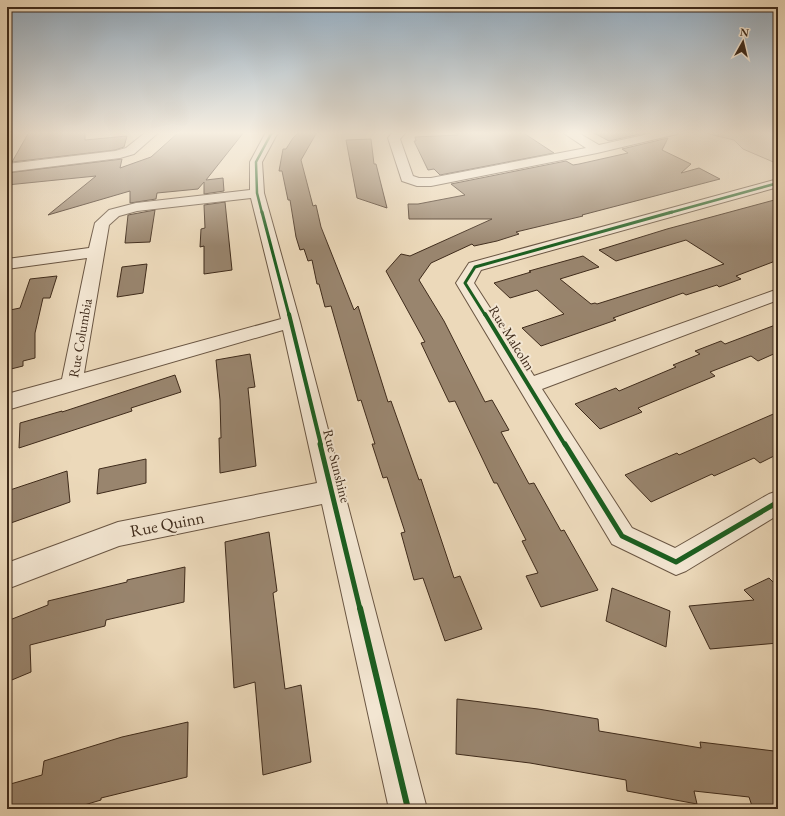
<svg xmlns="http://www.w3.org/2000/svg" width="785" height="816" font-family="'EB Garamond',serif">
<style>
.green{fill:#cfbb9f;stroke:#87735d}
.building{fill:#99856e;stroke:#3f2b1b}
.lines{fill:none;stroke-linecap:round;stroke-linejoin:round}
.street-casing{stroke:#6a5643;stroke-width:2}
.street{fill:#f3e6d2;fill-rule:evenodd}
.cycleway-far4-casing{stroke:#f3e6d2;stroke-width:4}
.cycleway-far3-casing{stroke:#f3e6d2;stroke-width:5}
.cycleway-far2-casing{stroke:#f3e6d2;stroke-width:6}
.cycleway-far1-casing{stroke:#f3e6d2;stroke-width:8}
.cycleway-casing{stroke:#f3e6d2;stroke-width:8}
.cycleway-far4{stroke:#1b5e20;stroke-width:2.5}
.cycleway-far3{stroke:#1b5e20;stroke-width:3}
.cycleway-far2{stroke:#1b5e20;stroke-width:4}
.cycleway-far1{stroke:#1b5e20;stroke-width:5}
.cycleway{stroke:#1b5e20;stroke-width:6}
.labels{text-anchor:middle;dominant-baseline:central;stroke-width:4;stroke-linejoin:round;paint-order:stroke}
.street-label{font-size:14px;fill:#3f2b1b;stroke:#f3e6d2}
.near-street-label{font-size:17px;fill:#3f2b1b;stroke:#f3e6d2}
</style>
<rect width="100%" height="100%" fill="#ecd9ba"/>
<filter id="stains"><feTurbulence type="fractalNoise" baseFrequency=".005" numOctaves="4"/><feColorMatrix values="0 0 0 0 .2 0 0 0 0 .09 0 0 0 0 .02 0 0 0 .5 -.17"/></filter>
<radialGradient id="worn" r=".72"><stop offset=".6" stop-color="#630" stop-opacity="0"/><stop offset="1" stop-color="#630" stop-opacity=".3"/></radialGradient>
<path class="green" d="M701,132H778V164L743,149L734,140Z"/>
<g class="building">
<path d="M29,132H85V140L127,136L124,147L115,150L12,162Z"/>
<path d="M179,132H244L206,180L223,178L224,191L204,194V182L198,189L157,193L156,199L130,203V191L48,215L96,176L7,185V173L122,159L120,168L151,157Z"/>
<path d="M299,132H317L301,160L313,206L316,205L321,227L354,310L358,306L388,402L391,401L419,480L421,479L454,578L460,576L482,629L445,641L423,578L414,580L401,533L405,532L387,477L383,478L372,444H375L361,400L358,401L331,306L325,307L319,284H317L312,260L308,261L304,249L300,250L296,237L290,200H288L282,171H279L283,149H286L293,138Z"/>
<path d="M454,132H522L554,153L440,175L434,169L428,170L414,141H416L415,137L458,135Z"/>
<path d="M592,132H649L609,141Z"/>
<path d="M668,138L662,150L691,164L681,173L699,168L720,179L582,215L583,216L562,221L516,232L519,234L497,241L474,246L472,244L431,263L419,280L444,321L485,402L492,400L509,430L501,432L529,484L534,483L561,531L564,530L598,590L541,607L526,576L538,573L522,541L526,540L497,483H494L455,401L449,402L421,343L425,342L386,271L401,254L410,256L492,219H409L408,204H418L465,195L451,184L566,161L573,165L579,164L628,153L622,149Z"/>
<path d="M371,139L374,164H376L387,208L357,198L346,140Z"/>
<path d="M778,199V260L736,276L741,279L719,287L717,285L686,295L683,293L613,318L616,320L541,346L522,328L564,314L537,290L510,298L494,283L531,272L529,271L583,256L599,267L560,279L591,304L595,303L597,304L724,264L686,240L616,261L599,250L667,229Z"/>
<path d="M225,202L232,270L204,274V246L200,247L201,229L205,228L204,205Z"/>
<path d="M155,210L150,242L125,243L128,215Z"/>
<path d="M147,264L143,293L117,297L122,267Z"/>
<path d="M57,276L50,298H43L35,333V358L23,361V366L7,370V319L10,310L20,308L30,279Z"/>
<path d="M778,324V352L758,361L751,356L710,372L715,376L638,408L642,412L600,429L575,404L616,388L619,391L676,367L673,365L700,354L695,351L721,341L725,344Z"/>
<path d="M250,354L255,387L248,388L256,466L220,473L219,438H221L220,400L216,360Z"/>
<path d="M175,375L181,392L131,408L132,411L19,448L20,423L62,411V412Z"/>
<path d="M778,412V454L760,463L754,458L714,476L712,474L651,502L625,475L677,453L679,455Z"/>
<path d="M146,459V483L97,494L99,469Z"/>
<path d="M67,471L70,502L8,524L7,491Z"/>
<path d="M269,532L277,591L273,593L285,689L301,685L311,762L263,775L255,682L234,688L225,542Z"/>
<path d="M185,567L184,602L106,620L105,626L30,645L31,672L7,682V621L48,605V601L127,582V580Z"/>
<path d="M769,578L778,587V643L710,649L689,606L754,600L744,590Z"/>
<path d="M612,588L670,611L666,647L606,621Z"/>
<path d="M457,699L538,709L598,719L599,731L701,748L700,742L774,751L778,764V809L752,806L749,797L694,791L697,804L627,791L626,780L530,763L456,754Z"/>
<path d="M188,722L187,777L101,798V800L71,809H7V785L42,775L44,761L122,737Z"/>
</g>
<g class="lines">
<defs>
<g id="street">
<path d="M146,132H159L134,154L120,158L7,172V164L115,151L126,148Z"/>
<path d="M266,132H280L276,136L262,162L264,193L300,322L427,809H389L322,504L119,546L7,589V563L118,522L317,483L283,330L7,410V394L62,379L87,258L7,269V259L89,248L95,223L109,210L136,203L250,190V162ZM251,198L281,319L84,373L109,225L119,216L137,211Z"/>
<path d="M393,132H406L400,139L413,176L419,178H431L586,148L562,132H577L599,145L657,132H679L677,134L597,153L431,186H417L402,181L388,138Z"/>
<path d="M778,179V187L481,270L474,283L534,376L778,289V300L542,389L632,528L675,548L769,494L778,491V515L686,571L676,575L612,544L456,283L469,263Z"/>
</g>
</defs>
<use href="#street" class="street-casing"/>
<use href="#street" class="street"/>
<defs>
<g id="cycleway-far4">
<path d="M262,213L257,193L256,162L271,134L274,132"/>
<path d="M669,213L778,183"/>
</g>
<g id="cycleway-far3">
<path d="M262,212L289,315"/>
<path d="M485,315L465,283L475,267L672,212"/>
</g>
<g id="cycleway-far2">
<path d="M289,314L321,445"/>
<path d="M485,314L565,445"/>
</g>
<g id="cycleway-far1">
<path d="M320,444L360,609"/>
<path d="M565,444L622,536L676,562L778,502"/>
</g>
<path id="cycleway" d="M360,608L408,809"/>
</defs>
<use href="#cycleway-far4" class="cycleway-far4-casing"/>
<use href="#cycleway-far3" class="cycleway-far3-casing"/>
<use href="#cycleway-far2" class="cycleway-far2-casing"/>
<use href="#cycleway-far1" class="cycleway-far1-casing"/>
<use href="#cycleway" class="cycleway-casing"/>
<use href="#cycleway-far4" class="cycleway-far4"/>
<use href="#cycleway-far3" class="cycleway-far3"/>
<use href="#cycleway-far2" class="cycleway-far2"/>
<use href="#cycleway-far1" class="cycleway-far1"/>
<use href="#cycleway" class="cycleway"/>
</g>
<linearGradient id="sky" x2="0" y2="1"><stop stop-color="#92abc0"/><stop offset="0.54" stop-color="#f6eee0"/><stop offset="1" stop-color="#f6eee0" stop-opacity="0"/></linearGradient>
<rect width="785" height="246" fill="url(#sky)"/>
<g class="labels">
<g class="street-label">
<text transform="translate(80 338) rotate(-80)">Rue Columbia</text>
<text transform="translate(512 338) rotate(58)">Rue Malcolm</text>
<text transform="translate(337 466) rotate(76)">Rue Sunshine</text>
</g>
<g class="near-street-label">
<text transform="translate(167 524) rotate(-11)">Rue Quinn</text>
</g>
</g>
<rect width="785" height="816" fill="none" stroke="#ecd9ba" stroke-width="24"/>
<rect x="8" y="8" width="769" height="800" fill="none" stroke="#3f2b1b" stroke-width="2"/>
<rect x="12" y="12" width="761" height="792" fill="none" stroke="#3f2b1b"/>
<g transform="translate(743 42) rotate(8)" stroke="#f3e6d2" stroke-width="3" paint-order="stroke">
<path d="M0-3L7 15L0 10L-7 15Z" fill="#3f2b1b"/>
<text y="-6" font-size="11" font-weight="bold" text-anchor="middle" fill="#3f2b1b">N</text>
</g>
<rect width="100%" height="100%" filter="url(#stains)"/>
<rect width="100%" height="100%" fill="url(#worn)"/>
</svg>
